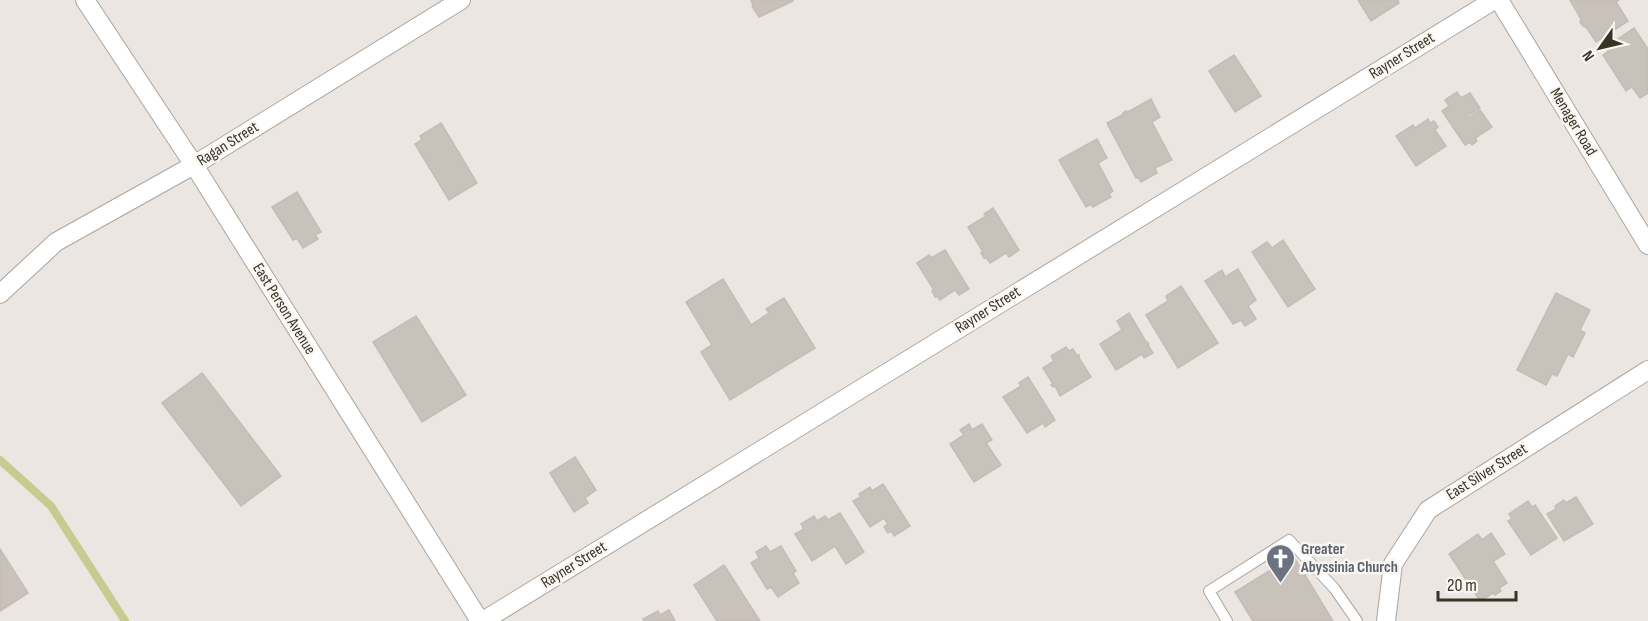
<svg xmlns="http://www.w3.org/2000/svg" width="1648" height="621" font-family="'Sofia Sans Condensed',sans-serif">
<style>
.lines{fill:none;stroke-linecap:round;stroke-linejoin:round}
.stream{stroke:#c7cb90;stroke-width:8}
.building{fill:#c8c2bb;stroke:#c4bcb5;stroke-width:1.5}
.service-casing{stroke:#aba59e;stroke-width:12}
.minor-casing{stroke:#aba59e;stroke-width:20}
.tertiary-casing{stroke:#aba59e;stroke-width:20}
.secondary-casing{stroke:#aca49a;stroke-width:20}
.service{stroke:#fff;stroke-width:10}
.minor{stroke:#fff;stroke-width:18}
.tertiary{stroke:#fff;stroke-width:18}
.secondary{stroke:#fff;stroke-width:18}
.labels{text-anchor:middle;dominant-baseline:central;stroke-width:5;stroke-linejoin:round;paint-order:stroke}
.street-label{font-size:16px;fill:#3a3224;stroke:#f8f5f2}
.worship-label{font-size:16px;font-weight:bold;fill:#5b616d;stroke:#f8f5f2;text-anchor:start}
</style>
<rect width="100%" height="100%" fill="#ebe6e2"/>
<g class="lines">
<path class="stream" d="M0,460L51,506L125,621"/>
</g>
<g class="building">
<path d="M751,0H792L793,1L759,17L752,6L753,5Z"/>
<path d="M1358,0H1398L1399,3L1371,21Z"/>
<path d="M1570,0H1619L1616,2L1628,21L1596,42L1586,27L1583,26L1580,22L1581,19Z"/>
<path d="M1634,28L1648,49V93L1640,98L1632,87L1626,91L1603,55L1608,52L1606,47Z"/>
<path d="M1234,55L1261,96L1235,112L1209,71Z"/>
<path d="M1457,92L1461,98L1470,93L1480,108L1467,116L1468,118L1480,110L1492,127L1475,138L1477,141L1472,145L1470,142L1465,145L1442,111L1449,106L1445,100Z"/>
<path d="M1151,99L1160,117L1152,122L1172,160L1155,168L1157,173L1141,182L1138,177L1136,178L1107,123L1124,114L1123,113L1126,111V113Z"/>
<path d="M1428,119L1430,123L1434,121L1438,127L1435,130L1446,146L1416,166L1396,136L1413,125L1415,128Z"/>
<path d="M441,123L477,183L449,200L415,144L422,140L420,136Z"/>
<path d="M1097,139L1107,158L1098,163L1113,191L1109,194L1111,197L1093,207L1091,204L1086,207L1059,160Z"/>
<path d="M297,192L321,232L315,235L318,239L303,248L297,238L293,240L272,207Z"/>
<path d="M993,208L1019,250L1009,257L1006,253L990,263L986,257L984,258L981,253L983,252L968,227L986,216L984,214Z"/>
<path d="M1283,240L1315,289L1288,307L1252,252L1267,242L1272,248Z"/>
<path d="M945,250L969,289L959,295L955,290L940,300L937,296L935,297L932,291L934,290L917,263L929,255L931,258Z"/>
<path d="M1238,269L1256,300L1248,306L1256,319L1245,326L1241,320L1233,324L1205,281L1222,270L1225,277Z"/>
<path d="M723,279L751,325L769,313L766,309L784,298L815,348L730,400L701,352L712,345L686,302Z"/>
<path d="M1181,286L1218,343L1178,368L1146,315L1168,301L1166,296Z"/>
<path d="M1556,293L1590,310L1580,330L1585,333L1573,357L1568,354L1557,376L1552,374L1546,385L1517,370Z"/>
<path d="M1129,313L1145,340L1149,344L1148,345L1153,353L1144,358L1142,354L1116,370L1100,344L1122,330L1117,321Z"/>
<path d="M416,316L466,395L422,422L373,342Z"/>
<path d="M1066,347L1069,351L1073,349L1077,356L1079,355V358L1091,377L1060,396L1055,386L1053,387L1051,385L1053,384L1043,368L1054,361L1051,356Z"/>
<path d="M202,373L281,476L241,506L162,403Z"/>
<path d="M1028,377L1055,420L1045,427L1043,423L1027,433L1003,397L1021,386L1019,383Z"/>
<path d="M969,424L972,430L982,424L992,440L986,443L1001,465L974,482L950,444L964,435L960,430Z"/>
<path d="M575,457L596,490L585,498L588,503L574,512L550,473Z"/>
<path d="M883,484L910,526L894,536L891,531L888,533L884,527L888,524L884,518L870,527L853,501L861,497L859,494L870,487L872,491Z"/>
<path d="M1576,497L1593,524L1564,541L1547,514L1556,509L1555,506L1564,500L1566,503Z"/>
<path d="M1528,501L1532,507L1535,505L1557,538L1531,555L1508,521L1512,519L1509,514Z"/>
<path d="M840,513L864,552L846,564L835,546L812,561L795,534L804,529L801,524L814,516L817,521L825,516L828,520Z"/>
<path d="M1491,533L1505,554L1493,561L1507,583L1499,588L1501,591L1495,595L1493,593L1480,601L1449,554L1478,534L1482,540Z"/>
<path d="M766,546L770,552L781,546L796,571L793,573L799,583L778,597L771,587L767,589L751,563L759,558L756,552Z"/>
<path d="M0,549L28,593L0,611Z"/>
<path d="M1293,556L1300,567L1305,564L1310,573L1305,575L1333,621H1253L1235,592Z"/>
<path d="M724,565L760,621H717L694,585Z"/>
<path d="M669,610L675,621H644L643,619L658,611L660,615Z"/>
</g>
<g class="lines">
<defs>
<path id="service" d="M1227,621L1209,591L1289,540L1334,588L1357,621"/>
<g id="minor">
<path d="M1499,0L1648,245"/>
<path d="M194,165L461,0"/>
<path d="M483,621L1494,0"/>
<path d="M1386,621L1393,564L1428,510L1648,370"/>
</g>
<path id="tertiary" d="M0,294L56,242L194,165"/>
<path id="secondary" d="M85,0L194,165L480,621"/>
</defs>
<use href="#service" class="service-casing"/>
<use href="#minor" class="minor-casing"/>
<use href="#tertiary" class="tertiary-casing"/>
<use href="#secondary" class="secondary-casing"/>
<use href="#service" class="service"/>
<use href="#minor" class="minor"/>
<use href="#tertiary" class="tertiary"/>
<use href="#secondary" class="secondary"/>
</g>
<defs>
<symbol id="church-pin" viewBox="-11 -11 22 30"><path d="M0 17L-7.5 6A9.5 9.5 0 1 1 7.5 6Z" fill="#6b7280" stroke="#f8f5f2"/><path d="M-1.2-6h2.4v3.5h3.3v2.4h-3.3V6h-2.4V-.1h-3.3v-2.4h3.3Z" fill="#fff"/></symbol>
</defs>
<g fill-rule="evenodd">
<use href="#church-pin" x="1264" y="542" width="33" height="45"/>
</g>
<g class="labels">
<g class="street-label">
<text transform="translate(1402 56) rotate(-32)">Rayner Street</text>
<text transform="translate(1573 122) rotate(59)">Menager Road</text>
<text transform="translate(228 144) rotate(-32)">Ragan Street</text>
<text transform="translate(284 309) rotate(58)">East Person Avenue</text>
<text transform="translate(988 310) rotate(-32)">Rayner Street</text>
<text transform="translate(1487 472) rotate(-32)">East Silver Street</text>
<text transform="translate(574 565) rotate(-32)">Rayner Street</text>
</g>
<g class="worship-label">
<text x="1301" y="549">Greater<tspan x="1301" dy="18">Abyssinia Church</tspan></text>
</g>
</g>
<g transform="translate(1600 48) rotate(236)" stroke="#f8f5f2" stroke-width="4.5" paint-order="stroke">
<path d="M0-4.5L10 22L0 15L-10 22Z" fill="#3a3224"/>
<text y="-9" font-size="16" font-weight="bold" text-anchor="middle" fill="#3a3224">N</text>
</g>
<path d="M1438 591v9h78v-9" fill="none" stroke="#3a3224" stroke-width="3"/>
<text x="1447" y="591" font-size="18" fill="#3a3224" stroke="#f8f5f2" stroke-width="4.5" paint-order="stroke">20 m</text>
</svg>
